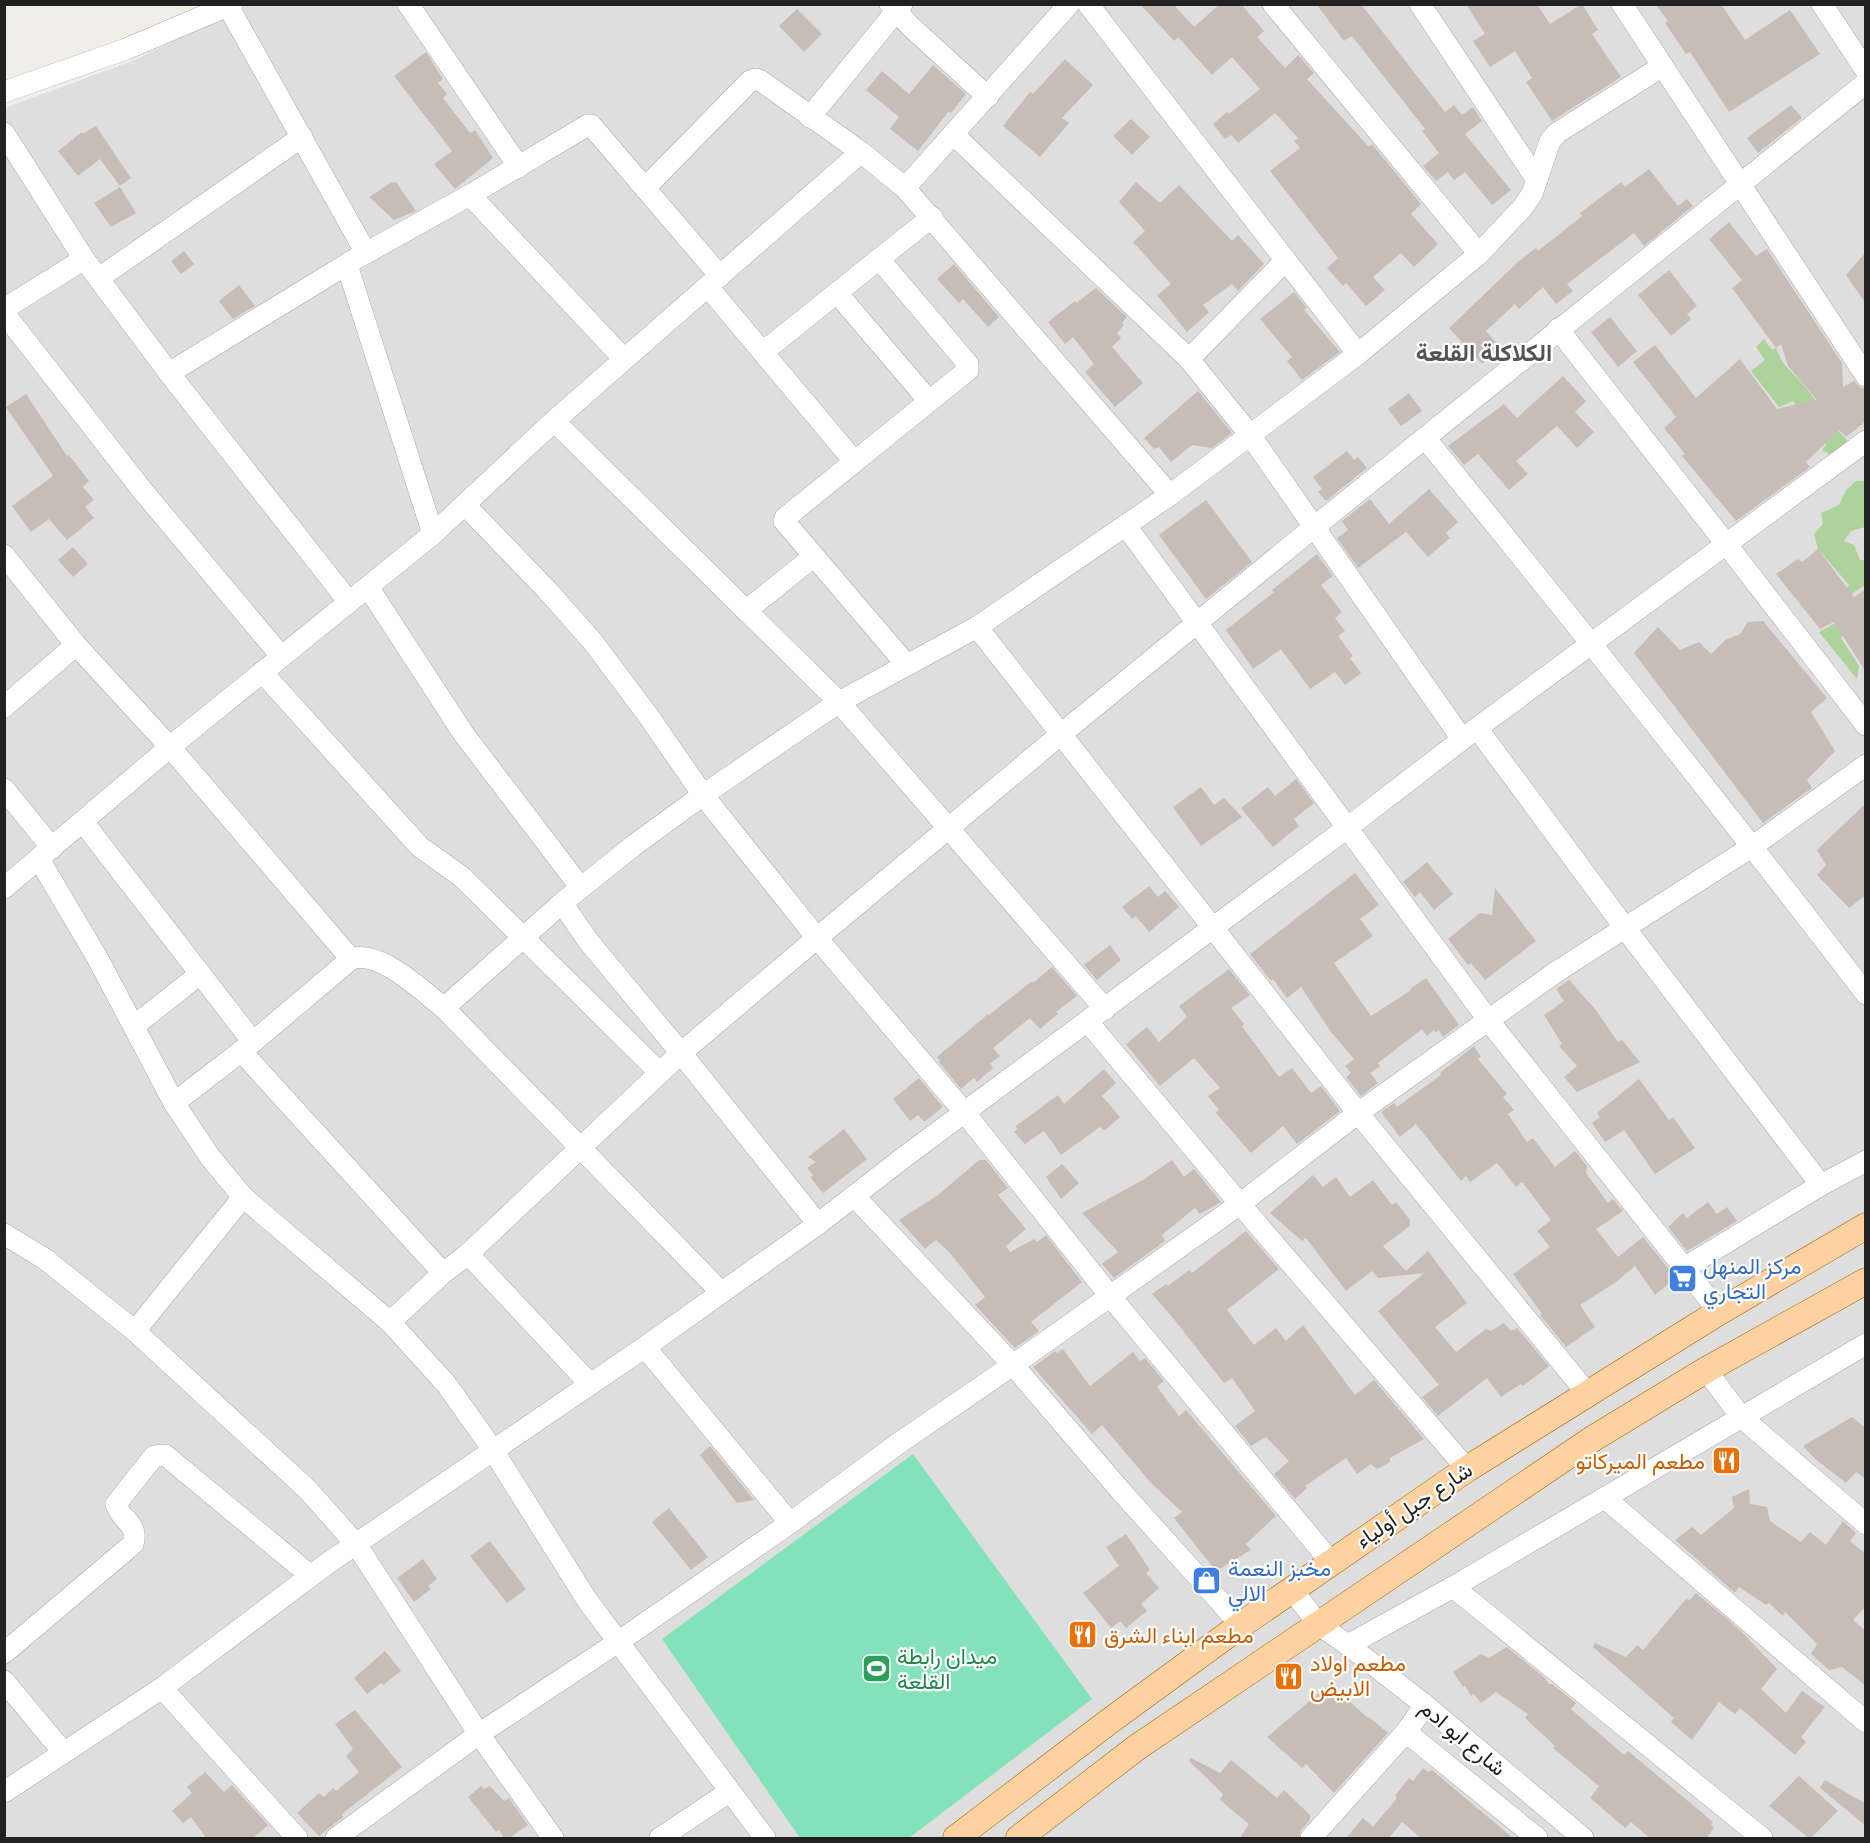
<svg xmlns="http://www.w3.org/2000/svg" width="1870" height="1843" font-family="Cabin,Vazirmatn,sans-serif">
<style>
.residential{fill:#dfdede}
.forest{fill:#add29c}
.pitch{fill:#84e2bb}
.building{fill:#c7bdb6}
.lines{fill:none;stroke-linecap:round;stroke-linejoin:round}
.minor-casing{stroke:#a8a8a8;stroke-width:22}
.major-casing{stroke:#9e6500;stroke-width:27}
.minor{stroke:#fff;stroke-width:21}
.major{stroke:#fed2a0;stroke-width:26}
.labels{text-anchor:middle;dominant-baseline:central;stroke-width:4.5;stroke-linejoin:round;paint-order:stroke}
.shop-label{font-size:22px;fill:#366cbe;stroke:#fff;text-anchor:start}
.food-label{font-size:22px;fill:#c56008;stroke:#fff;text-anchor:start}
.street-label{font-size:22px;fill:#212121;stroke:#fff}
.leisure-label{font-size:22px;fill:#27864d;stroke:#fff;text-anchor:start}
.neighbourhood-label{font-size:24px;font-weight:bold;fill:#545454;stroke:#fff}
</style>
<rect width="100%" height="100%" fill="#f1eee8"/>
<path class="residential" d="M245,5H1865V1838H5V108L135,60Z"/>
<g class="forest">
<path d="M1764,339L1772,350L1776,348C1784,368 1788,367 1801,382C1818,401 1830,424 1849,442L1833,456L1822,450L1826,445L1793,401L1779,407L1751,371L1765,360L1756,347Z"/>
<path d="M1856,481H1865V527L1851,531L1844,541L1854,545L1860,560H1865V585L1850,595L1846,590L1849,585L1818,549L1814,534L1823,524L1821,513L1839,505L1846,490Z"/>
<path d="M1837,622L1845,632L1841,638L1859,666L1857,679L1819,632Z"/>
</g>
<path class="pitch" d="M913,1454L1092,1699L909,1838H800L662,1639Z"/>
<g class="building">
<path d="M1140,4H1173L1194,27L1220,4H1241L1264,31L1257,37L1285,68L1298,55L1301,58L1314,73L1307,79L1369,147L1372,144L1421,204L1411,214L1438,244L1414,267L1401,253L1373,277L1385,290L1366,306L1346,283L1343,286L1327,268L1338,258L1270,171L1300,148L1294,141L1298,138L1275,113L1238,143L1231,135L1225,139L1213,124L1227,112L1229,114L1260,89L1232,57L1212,75L1178,37L1174,41Z"/>
<path d="M1316,4H1361L1445,112L1454,105L1462,115L1473,107L1482,121L1465,134L1511,190L1492,205L1465,172L1454,180L1448,172L1436,181L1423,166L1439,153L1422,131L1425,129L1352,36L1344,41Z"/>
<path d="M1466,4H1537L1550,24L1582,4L1598,30L1592,34L1621,77L1552,121L1526,82L1532,78L1515,51L1490,67L1473,41L1485,34Z"/>
<path d="M1655,4H1721L1745,40L1790,10L1820,54L1729,112L1690,52L1686,54L1665,23L1668,21Z"/>
<path d="M797,9L822,34L804,52L779,26Z"/>
<path d="M426,52L443,79L438,83L447,94L443,98L470,133L475,130L493,158L455,189L434,164L452,151L394,76Z"/>
<path d="M1065,59L1093,85L1062,118L1069,123L1040,157L1003,126L1030,92L1033,94Z"/>
<path d="M933,65L966,94L951,113L949,111L918,151L890,129L899,117L866,90L882,71L909,94Z"/>
<path d="M1791,105L1802,118L1758,153L1747,138Z"/>
<path d="M1131,119L1150,137L1132,155L1113,136Z"/>
<path d="M96,126L131,178L120,186L100,159L78,176L58,151L82,132L83,134Z"/>
<path d="M1649,169L1678,206L1687,199L1693,206L1644,246L1634,233L1567,284L1573,291L1556,304L1543,287L1519,309L1515,304L1486,331L1500,347L1482,364L1449,328L1519,261L1536,248L1538,251L1582,216L1580,213L1621,182L1625,187Z"/>
<path d="M392,182L393,183L396,182L416,211L394,220L369,197Z"/>
<path d="M1136,182L1160,203L1179,185L1232,241L1238,235L1264,264L1238,291L1232,284L1203,305L1209,312L1187,332L1157,295L1171,284L1133,242L1145,231L1119,202Z"/>
<path d="M120,187L136,213L111,227L94,203Z"/>
<path d="M1729,222L1756,256L1767,249L1842,363L1843,387L1854,381L1860,387L1866,389V421L1846,437L1839,430L1806,462L1810,467L1736,521L1682,456L1685,454L1664,428L1676,417L1633,362L1655,345L1696,398L1740,359L1777,409L1817,400L1788,366L1781,344L1776,348L1732,288L1742,280L1709,239Z"/>
<path d="M184,251L194,264L181,274L171,261Z"/>
<path d="M1866,252V304L1846,275Z"/>
<path d="M954,264L999,317L988,327L963,299L959,303L937,279Z"/>
<path d="M1669,270L1697,306L1687,314L1691,319L1671,336L1638,295Z"/>
<path d="M239,285L255,306L233,319L219,301Z"/>
<path d="M1096,288L1127,317L1122,323L1124,325L1117,333L1121,338L1112,347L1143,383L1115,407L1085,372L1094,364L1073,337L1065,344L1048,322L1075,301L1076,303Z"/>
<path d="M1294,292L1307,308L1304,310L1340,352L1302,380L1287,361L1292,357L1260,319Z"/>
<path d="M1610,317L1637,351L1618,367L1591,332Z"/>
<path d="M1563,376L1586,401L1575,412L1594,432L1577,448L1557,426L1516,461L1528,474L1509,490L1478,454L1464,465L1448,446L1504,404L1517,418Z"/>
<path d="M1198,391L1232,433L1212,448L1192,445L1171,462L1159,447L1154,449L1144,438Z"/>
<path d="M1409,393L1422,411L1401,426L1388,409Z"/>
<path d="M26,394L67,456L69,455L89,481L83,487L94,500L85,507L94,518L67,540L49,519L31,532L12,506L53,476L6,407Z"/>
<path d="M1347,451L1354,460L1358,457L1367,468L1326,501L1318,492L1322,489L1313,477Z"/>
<path d="M1429,489L1458,522L1446,533L1450,538L1428,557L1406,532L1358,568L1337,538L1348,530L1342,521L1370,499L1389,524Z"/>
<path d="M1206,500L1252,562L1206,599L1159,535Z"/>
<path d="M73,547L88,564L73,577L58,560Z"/>
<path d="M1818,549L1854,597L1866,589V672L1834,622L1820,629L1776,574L1798,559L1802,562Z"/>
<path d="M1317,554L1333,576L1321,585L1342,612L1335,618L1345,631L1338,636L1353,656L1350,658L1361,673L1345,685L1335,672L1310,689L1281,649L1253,669L1226,630L1274,592L1272,590Z"/>
<path d="M1763,621L1827,698L1811,712L1835,751L1807,780L1812,788L1763,823L1634,653L1658,627L1680,650L1699,642L1711,654L1725,640L1740,634L1748,622Z"/>
<path d="M1296,779L1314,803L1294,819L1299,826L1273,847L1241,808L1268,787L1275,796Z"/>
<path d="M1201,787L1214,805L1224,798L1242,817L1201,846L1173,807Z"/>
<path d="M1866,803V895L1849,908L1817,875L1826,865L1817,850Z"/>
<path d="M1427,862L1453,894L1434,910L1420,892L1415,897L1403,882Z"/>
<path d="M1355,873L1379,905L1360,919L1373,936L1334,963L1371,1016L1411,990L1410,989L1426,978L1459,1025L1443,1037L1439,1030L1436,1032L1434,1030L1427,1036L1422,1029L1378,1063L1380,1066L1370,1073L1378,1083L1361,1096L1346,1077L1351,1073L1345,1066L1354,1059L1331,1032L1301,987L1287,998L1273,979L1271,981L1250,954Z"/>
<path d="M1149,886L1158,897L1165,891L1179,907L1149,932L1136,916L1132,919L1122,907Z"/>
<path d="M1495,888L1536,941L1485,980L1471,963L1468,965L1448,939L1480,913L1492,915Z"/>
<path d="M1110,945L1121,960L1097,980L1084,965Z"/>
<path d="M1052,967L1077,996L1056,1012L1058,1014L1040,1029L1030,1018L993,1048L1000,1056L990,1064L993,1068L977,1082L974,1078L961,1089L939,1062L940,1061L937,1057L988,1014L989,1015L1032,981L1033,983Z"/>
<path d="M1229,969L1250,995L1231,1008L1244,1024L1242,1026L1279,1077L1292,1068L1311,1093L1321,1086L1340,1111L1297,1144L1283,1126L1251,1153L1216,1113L1219,1110L1208,1096L1220,1088L1194,1058L1160,1086L1126,1044L1147,1027L1159,1042L1187,1017L1179,1006Z"/>
<path d="M1569,980L1595,1009L1618,1042L1622,1040L1640,1062L1577,1092L1564,1077L1577,1066L1559,1046L1562,1044L1544,1015L1564,1001L1556,989Z"/>
<path d="M1474,1046L1481,1057L1478,1059L1507,1094L1503,1097L1514,1110L1508,1114L1527,1142L1533,1138L1555,1167L1575,1151L1587,1166L1586,1173L1608,1203L1613,1199L1623,1211L1596,1229L1618,1257L1643,1237L1676,1278L1655,1295L1635,1266L1616,1282L1580,1305L1595,1327L1566,1347L1540,1315L1542,1314L1513,1274L1550,1247L1537,1231L1551,1220L1522,1182L1516,1187L1497,1163L1470,1182L1466,1176L1461,1181L1416,1124L1400,1137L1381,1112L1394,1103L1397,1107L1441,1075L1440,1073Z"/>
<path d="M1104,1069L1116,1083L1102,1096L1120,1117L1104,1131L1100,1127L1061,1155L1044,1131L1025,1144L1014,1132L1017,1129L1016,1126L1058,1095L1064,1104Z"/>
<path d="M919,1078L943,1107L924,1122L918,1115L910,1121L893,1099Z"/>
<path d="M1639,1079L1669,1120L1673,1117L1695,1148L1655,1174L1624,1130L1605,1142L1592,1123L1600,1117L1597,1113Z"/>
<path d="M844,1129L867,1159L823,1193L810,1177L813,1175L807,1168L816,1162L808,1157Z"/>
<path d="M979,1160H986L1008,1188L998,1195L1026,1229L1006,1246L1010,1252L1034,1239L1037,1242L1046,1235L1082,1282L1031,1322L1039,1331L1015,1348L975,1305L985,1297L950,1253L936,1240L925,1249L899,1220L938,1195Z"/>
<path d="M1172,1160L1184,1177L1194,1169L1221,1202L1200,1214L1195,1208L1162,1235L1165,1241L1114,1278L1102,1264L1118,1252L1082,1213L1143,1180Z"/>
<path d="M1062,1164L1079,1183L1061,1199L1046,1177Z"/>
<path d="M1313,1175L1323,1187L1336,1177L1350,1197L1373,1180L1392,1205L1396,1202L1410,1220V1226L1383,1246L1406,1271L1428,1251L1467,1303L1435,1327L1456,1352L1486,1329L1491,1331L1504,1323L1511,1331L1517,1328L1549,1366L1523,1386L1521,1384L1501,1397L1487,1378L1438,1416L1422,1397L1439,1385L1378,1311L1424,1273L1378,1278L1372,1271L1346,1291L1306,1238L1302,1241L1270,1213Z"/>
<path d="M1708,1202L1717,1214L1727,1207L1737,1221L1687,1251L1668,1227L1683,1213L1687,1218Z"/>
<path d="M1246,1231L1279,1269L1227,1310L1254,1345L1276,1328L1286,1341L1303,1325L1355,1395L1374,1380L1424,1439L1390,1458V1462L1377,1469L1371,1464L1357,1474L1346,1458L1305,1486L1307,1488L1295,1499L1274,1474L1289,1461L1266,1437L1251,1446L1235,1426L1255,1411L1232,1378L1224,1383L1173,1318L1152,1294L1166,1284L1168,1286L1189,1270L1192,1273Z"/>
<path d="M1063,1349L1090,1386L1133,1352L1140,1361L1145,1358L1164,1381L1157,1387L1179,1416L1186,1410L1276,1516L1246,1544L1251,1550L1216,1571L1174,1518L1182,1512L1151,1483L1102,1425L1092,1434L1033,1367L1055,1351L1057,1353Z"/>
<path d="M1852,1417L1866,1428V1479L1856,1472L1846,1483L1814,1458L1803,1446Z"/>
<path d="M710,1446L754,1500L737,1503L700,1455Z"/>
<path d="M1749,1489L1750,1504L1767,1507L1770,1521L1801,1542L1810,1532L1826,1545L1843,1521L1856,1533L1850,1541L1866,1554V1606L1853,1620L1866,1631V1686L1842,1667L1829,1670L1811,1654L1817,1644L1785,1612L1783,1616L1769,1603L1766,1605L1739,1587L1735,1593L1675,1540L1692,1527L1701,1535L1734,1508L1732,1497Z"/>
<path d="M669,1508L708,1557L691,1570L652,1522Z"/>
<path d="M1126,1534L1150,1570L1146,1573L1159,1588L1141,1604L1147,1611L1126,1628L1120,1621L1111,1628L1083,1593L1119,1566L1106,1547Z"/>
<path d="M490,1541L526,1589L507,1603L470,1556Z"/>
<path d="M423,1559L437,1579L428,1586L431,1589L414,1602L397,1578Z"/>
<path d="M1696,1593L1740,1630L1777,1669L1761,1689L1786,1713L1802,1691L1825,1707L1801,1737L1806,1742L1795,1755L1740,1708L1735,1714L1719,1702L1692,1740L1671,1722L1674,1718L1593,1647L1595,1643L1626,1657L1637,1645L1643,1650L1686,1599L1690,1600Z"/>
<path d="M1507,1647L1545,1678L1549,1684H1552L1576,1703L1571,1709L1624,1755L1628,1751L1713,1822L1711,1825L1714,1828L1706,1839H1651L1631,1822L1625,1828L1590,1798L1599,1786L1553,1748L1555,1746L1525,1718L1528,1714L1496,1692L1481,1703L1474,1694L1471,1696L1465,1686L1463,1687L1453,1672L1481,1654L1489,1658Z"/>
<path d="M385,1651L401,1671L383,1685L381,1683L367,1694L354,1678Z"/>
<path d="M1330,1684L1368,1718L1369,1717L1388,1733L1334,1793L1306,1764L1302,1768L1267,1737Z"/>
<path d="M355,1710L402,1767L342,1814L343,1817L319,1836L297,1813L319,1793L324,1797L333,1788L336,1791L359,1772L346,1756L353,1749L335,1724Z"/>
<path d="M1191,1758L1220,1773L1231,1760L1277,1798L1284,1790L1310,1815V1820L1301,1830L1299,1838L1239,1839L1249,1824L1220,1800L1223,1794L1189,1761Z"/>
<path d="M1423,1768L1428,1772L1432,1770L1514,1839H1422L1402,1822L1388,1839H1345L1363,1818L1373,1827L1397,1798L1395,1796L1409,1778L1413,1781Z"/>
<path d="M205,1772L224,1792L232,1785L268,1825L252,1839H207L191,1817L183,1823L172,1811L192,1793L187,1787Z"/>
<path d="M1799,1776L1838,1811L1810,1839L1769,1806Z"/>
<path d="M1825,1780L1866,1804V1826L1820,1788Z"/>
<path d="M481,1786L484,1789L490,1786L504,1801L509,1798L528,1825L508,1839H505L499,1830L496,1832L468,1797Z"/>
</g>
<g class="lines">
<defs>
<g id="minor">
<path d="M408,4L519,167"/>
<path d="M890,4L910,26L988,97"/>
<path d="M1088,4L1358,354"/>
<path d="M1273,4L1479,254"/>
<path d="M1420,4L1537,180"/>
<path d="M1622,4L1866,376"/>
<path d="M1822,4L1866,71"/>
<path d="M228,6L366,253"/>
<path d="M4,92L126,49L232,4"/>
<path d="M810,117L902,4"/>
<path d="M4,133L84,259L169,373L349,602"/>
<path d="M953,134L1189,359L1250,435L1462,739"/>
<path d="M645,188L750,81L756,79L761,81L861,152L905,188L1170,495"/>
<path d="M905,188L1069,4"/>
<path d="M470,195L624,359"/>
<path d="M347,265L433,534"/>
<path d="M99,278L302,137"/>
<path d="M708,287L854,461"/>
<path d="M837,293L929,401"/>
<path d="M4,309L84,259"/>
<path d="M4,313L142,490L281,656"/>
<path d="M1558,329L1727,545L1866,725"/>
<path d="M763,352L879,259"/>
<path d="M1189,359L1285,261"/>
<path d="M169,373L357,258L470,195L588,125H591L720,276"/>
<path d="M554,421L839,702L1105,1009"/>
<path d="M1425,438C1574,621 1722,806 1866,994"/>
<path d="M465,505L547,590L593,642L647,714L703,795L817,938L965,1113L1110,1296L1331,1562"/>
<path d="M1126,526L1489,1021L1719,1312"/>
<path d="M4,555L76,645L170,747L351,959"/>
<path d="M368,587L463,733L581,888"/>
<path d="M746,611L813,557"/>
<path d="M977,627L1358,1113L1587,1393"/>
<path d="M906,664L784,521L785,518L968,370V364L879,259L932,217"/>
<path d="M262,672L420,847L462,877L660,1073"/>
<path d="M4,707L76,645"/>
<path d="M1477,728L1625,928L1821,1185"/>
<path d="M4,789L52,848"/>
<path d="M83,822L253,1042"/>
<path d="M39,859L98,959L174,1103L210,1157L243,1197L390,1322L447,1385L493,1450L587,1600L765,1838"/>
<path d="M4,888L170,747L433,534L554,421L861,152"/>
<path d="M562,903L589,942L681,1053L818,1224"/>
<path d="M444,1008L562,903L633,846L703,795L839,702L977,627L1170,495L1358,354L1479,254L1523,207L1532,194L1550,141L1557,133L1661,67"/>
<path d="M1088,1022L1240,1204L1467,1469"/>
<path d="M134,1026L200,974"/>
<path d="M241,1051L443,1273"/>
<path d="M174,1103L253,1042L351,959C380,949 422,991 444,1008L721,1292"/>
<path d="M854,1196L1013,1365L1120,1490L1241,1625"/>
<path d="M4,1234L45,1259L135,1331L307,1489L356,1544L479,1734L553,1838"/>
<path d="M468,1254L590,1384"/>
<path d="M1684,1268L1821,1185L1866,1161"/>
<path d="M390,1322L443,1273L468,1254L681,1053L817,938L1060,735L1313,528L1866,83"/>
<path d="M135,1331L243,1197"/>
<path d="M645,1347L790,1523"/>
<path d="M1706,1370L1741,1417L1866,1524"/>
<path d="M1605,1498L1866,1722"/>
<path d="M1453,1587L1762,1838"/>
<path d="M1292,1589L1318,1624L1348,1645L1425,1705L1583,1838"/>
<path d="M1348,1645L1453,1587L1866,1344"/>
<path d="M4,1653L133,1544C139,1522 121,1522 116,1504L154,1456L165,1455L311,1576"/>
<path d="M4,1681L63,1752"/>
<path d="M162,1688L297,1838"/>
<path d="M1406,1732L1537,1838"/>
<path d="M4,1792L162,1688L328,1563L645,1347L818,1224L903,1158L1347,828L1477,728L1866,441"/>
<path d="M336,1838L479,1734L618,1642L790,1523L899,1443L1013,1365L1240,1204L1358,1113L1556,972L1753,846L1866,765"/>
<path d="M660,1838L729,1792"/>
<path d="M1311,1838L1406,1732L1425,1705"/>
</g>
<g id="major">
<path d="M956,1838L1111,1720L1241,1625L1467,1469L1719,1312L1866,1226"/>
<path d="M1019,1838L1136,1748L1594,1438L1706,1370L1866,1281"/>
</g>
</defs>
<use href="#minor" class="minor-casing"/>
<use href="#major" class="major-casing"/>
<use href="#minor" class="minor"/>
<use href="#major" class="major"/>
</g>
<defs>
<symbol id="supermarket-square" viewBox="-11 -11 22 22"><rect x="-9" y="-9" width="18" height="18" rx="4" fill="#3f7fe0" stroke="#fff"/><path d="M-6-5.5h2.5l.6 2H6L4.5 2H-2.5L-4.4-4H-6ZM-1.5 3.2a1.3 1.3 0 1 0 .1 0ZM3 3.2a1.3 1.3 0 1 0 .1 0Z" fill="#fff"/></symbol>
<symbol id="restaurant-square" viewBox="-11 -11 22 22"><rect x="-9" y="-9" width="18" height="18" rx="4" fill="#e8710a" stroke="#fff"/><path d="M-5-6h1v4h1v-4h1v4h1v-4h1v5L-1.5 .5V6h-2V.5L-5-1ZM5-6V6H3V1.5H1.5Q1.5-4 5-6Z" fill="#fff"/></symbol>
<symbol id="shop-square" viewBox="-11 -11 22 22"><rect x="-9" y="-9" width="18" height="18" rx="4" fill="#3f7fe0" stroke="#fff"/><path d="M-5-2.5h2.3a2.7 3.5 0 0 1 5.4 0H5L5.5 6h-11ZM-1.5-2.5h3a1.5 2.3 0 0 0-3 0Z" fill="#fff"/></symbol>
<symbol id="stadium-square" viewBox="-11 -11 22 22"><rect x="-9" y="-9" width="18" height="18" rx="4" fill="#2e9e5b" stroke="#fff"/><path d="M0-5a6.5 5 0 1 0 0 10a6.5 5 0 1 0 0-10ZM-3.5-1.8h7v3.6h-7Z" fill="#fff"/></symbol>
</defs>
<g fill-rule="evenodd">
<use href="#supermarket-square" x="1666" y="1262" width="33" height="33"/>
<use href="#restaurant-square" x="1710" y="1444" width="33" height="33"/>
<use href="#shop-square" x="1190" y="1564" width="33" height="33"/>
<use href="#restaurant-square" x="1066" y="1618" width="33" height="33"/>
<use href="#stadium-square" x="860" y="1652" width="33" height="33"/>
<use href="#restaurant-square" x="1272" y="1660" width="33" height="33"/>
</g>
<g class="labels">
<g class="shop-label">
<text x="1703" y="1266">مركز المنهل<tspan x="1703" dy="25">التجاري</tspan></text>
<text x="1228" y="1568">مخبز النعمة<tspan x="1228" dy="25">الالي</tspan></text>
</g>
<g class="food-label">
<text x="1705" y="1461" text-anchor="end">مطعم الميركاتو</text>
<text x="1104" y="1635">مطعم ابناء الشرق</text>
<text x="1310" y="1663">مطعم اولاد<tspan x="1310" dy="25">الابيض</tspan></text>
</g>
<g class="street-label">
<text transform="translate(1414 1505) rotate(-34)">شارع جبل أولياء</text>
<text transform="translate(1463 1738) rotate(40)">شارع ابو ادم</text>
</g>
<g class="leisure-label">
<text x="897" y="1656">ميدان رابطة<tspan x="897" dy="25">القلعة</tspan></text>
</g>
<g class="neighbourhood-label">
<text x="1484" y="352">الكلاكلة القلعة</text>
</g>
</g>
<rect width="1870" height="1843" fill="none" stroke="#212121" stroke-width="12"/>
</svg>
